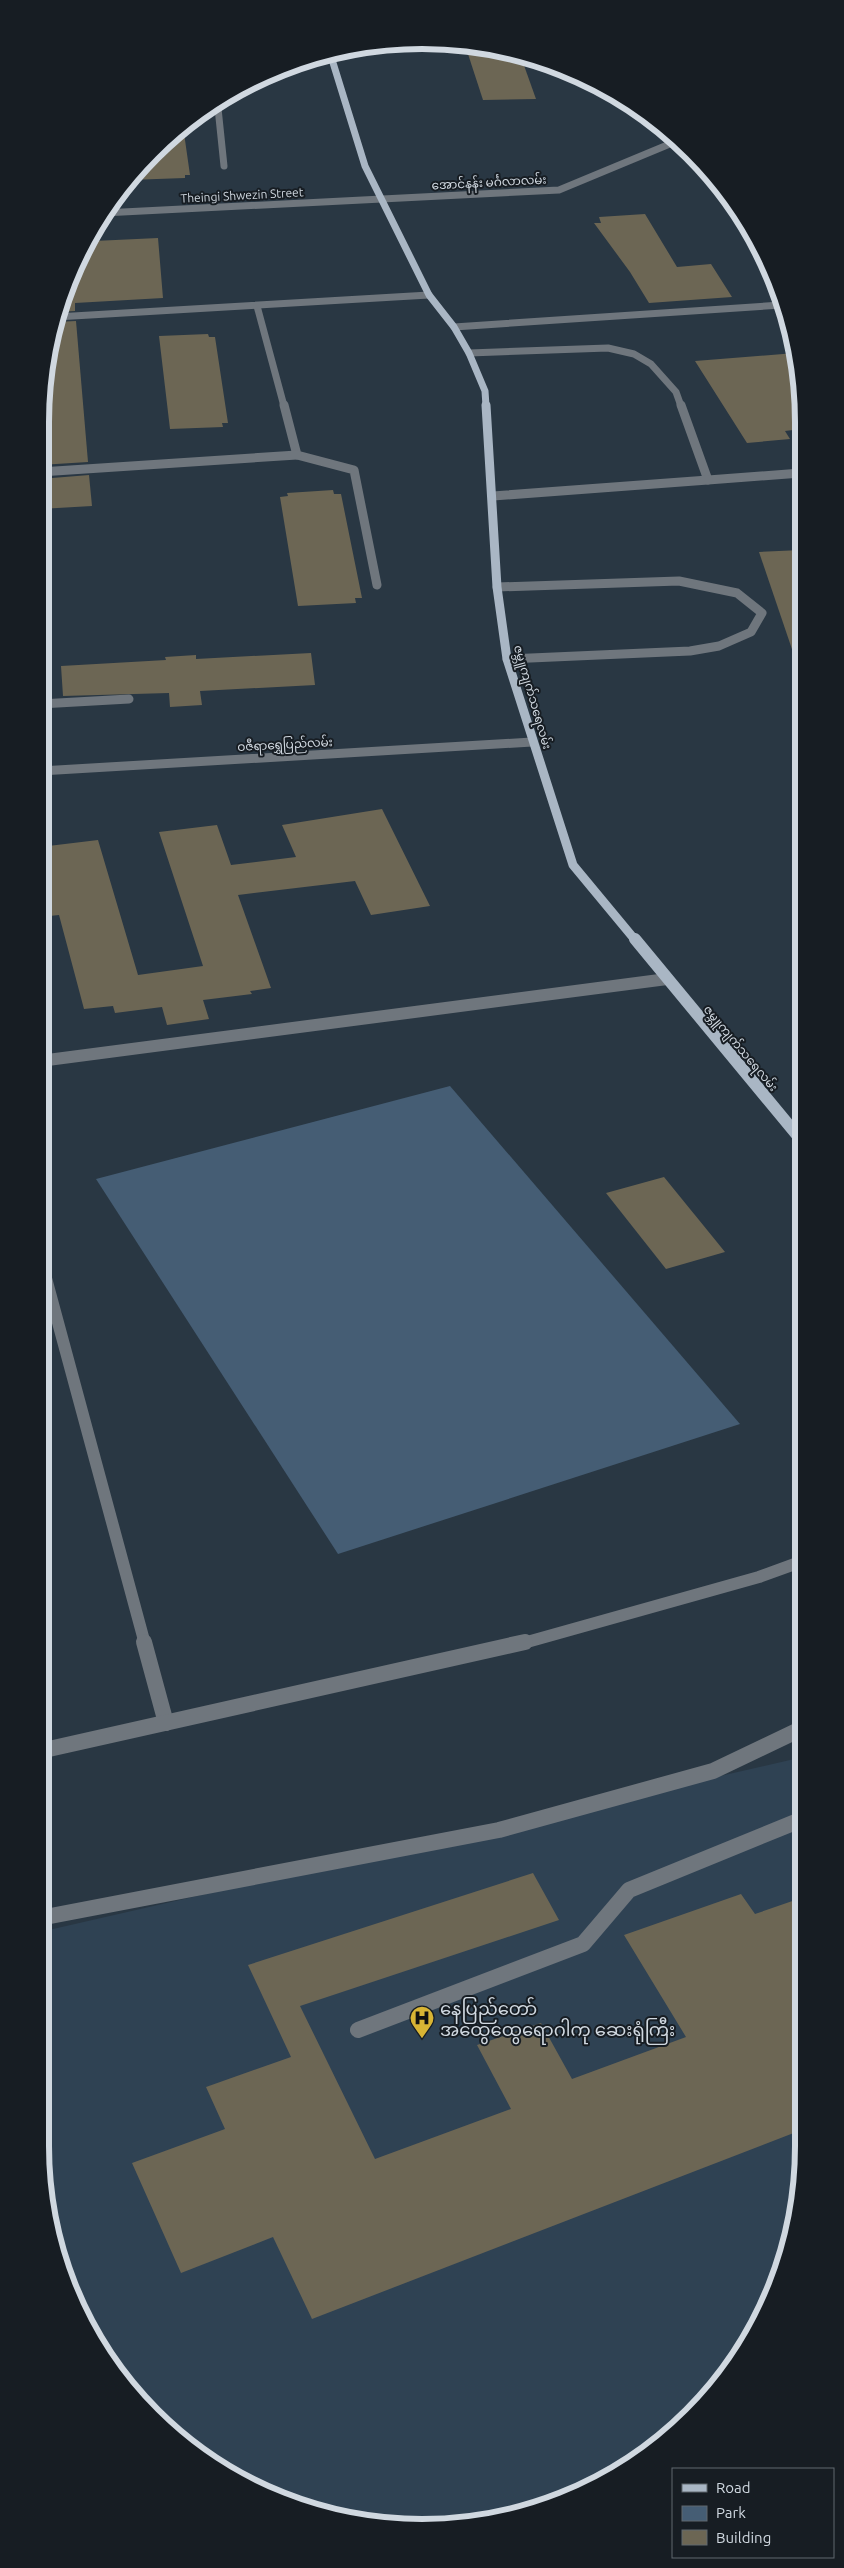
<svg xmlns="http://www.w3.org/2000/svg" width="844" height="2568" font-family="Ubuntu,'Noto Sans Myanmar',sans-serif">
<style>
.built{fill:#2f4253}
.green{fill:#455d74}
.building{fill:#6c6654}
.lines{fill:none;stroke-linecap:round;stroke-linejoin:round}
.minor-far3{stroke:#6f767d;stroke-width:7}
.minor-far2{stroke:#6f767d;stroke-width:9}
.minor-far1{stroke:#6f767d;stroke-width:12}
.minor{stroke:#6f767d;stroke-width:16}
.major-far2{stroke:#a9b6c4;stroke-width:7}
.major-far1{stroke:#a9b6c4;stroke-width:9}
.major{stroke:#a9b6c4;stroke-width:12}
.labels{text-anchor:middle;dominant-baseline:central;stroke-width:4;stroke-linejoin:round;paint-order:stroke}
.far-street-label{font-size:12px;fill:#d0d8e0;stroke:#171d23}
.near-poi-label{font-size:18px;fill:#d0d8e0;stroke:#171d23;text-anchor:start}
.rim{fill:none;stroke:#d0d8e0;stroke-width:6}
</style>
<rect width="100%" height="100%" fill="#293743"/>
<path class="built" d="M803,1757L804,2146L797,2221L775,2292L740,2358L654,2449L591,2489L521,2515L447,2527L372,2525L253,2488L189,2449L135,2398L69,2292L47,2220L40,2146V1932Z"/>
<path class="green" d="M450,1086L740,1424L338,1554L96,1179Z"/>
<g class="building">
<path d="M510,52L521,57L536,99L483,100L468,54Z"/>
<path d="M183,126L190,175H185V178L129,180L152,152Z"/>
<path d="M645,214L677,267L711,264L732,297L649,303L630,272L594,223H601L599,217Z"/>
<path d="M94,229V241L158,238L163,298L75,303V311L58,312L69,276Z"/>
<path d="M76,321L88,462L40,465V422L47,347L55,322Z"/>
<path d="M208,334L209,337H215L228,423H222L223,427L170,429L159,336Z"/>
<path d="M795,353L801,372V429L785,431L790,439L747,443L695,361Z"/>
<path d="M89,475L92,506L40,509V479Z"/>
<path d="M333,490L334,494H341L362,598H355L356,603L298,606L280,497L288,496L287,493Z"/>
<path d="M801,550V660L796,661L759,552Z"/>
<path d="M311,653L315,685L200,691L202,705L170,707L169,693L63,696L61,666L166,660L165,657L196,655V659Z"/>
<path d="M382,809L430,906L371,915L355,881L238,895L271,988L250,991L252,994L203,1000L209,1019L167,1025L162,1007L115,1013L113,1006L84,1009L59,915L40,917V847L98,840L138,975L203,966L159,832L217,825L231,865L296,857L282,825Z"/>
<path d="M664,1177L725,1252L666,1269L606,1193Z"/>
<path d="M533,1873L559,1920L300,2006L375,2159L511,2109L477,2045L541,2023L572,2079L686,2037L624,1935L741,1894L755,1914L804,1897V2129L312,2319L273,2237L181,2273L132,2163L225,2129L206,2087L291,2057L248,1965Z"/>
</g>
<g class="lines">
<g class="minor-far3">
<path d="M211,104L218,108L224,166"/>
<path d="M103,213L559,190L677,141"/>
<path d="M257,306L284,406"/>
<path d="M56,317L429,295"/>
<path d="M454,327L781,305"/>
<path d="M469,353L608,348L634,354L651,364L676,392L681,406"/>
</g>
<g class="minor-far2">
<path d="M284,405L297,455L354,470L377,585"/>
<path d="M681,405L708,480L801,473"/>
<path d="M40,472L297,455"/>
<path d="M493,496L708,480"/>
<path d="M497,587L679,581L737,593L762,613L751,632L719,646L690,651L507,659"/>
<path d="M40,704L129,699"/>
<path d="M40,771L532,742"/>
</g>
<g class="minor-far1">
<path d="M40,1061L667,979"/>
<path d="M40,1256L145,1644"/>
<path d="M520,1644L759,1577L803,1561"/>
</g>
<g class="minor">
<path d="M144,1642L166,1723"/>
<path d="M40,1751L525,1642"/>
<path d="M40,1918L499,1830L713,1771L803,1728"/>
<path d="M358,2030L583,1944L629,1890L803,1819"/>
</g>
<path class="major-far2" d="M330,53L365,166L429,295L454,327L469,353L485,391L486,406"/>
<path class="major-far1" d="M486,405L497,587L507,659L573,865L636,941"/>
<path class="major" d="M635,939L802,1141"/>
</g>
<defs>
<symbol id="hospital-pin" viewBox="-11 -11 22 30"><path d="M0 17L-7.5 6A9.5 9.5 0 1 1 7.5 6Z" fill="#d8b434" stroke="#171d23"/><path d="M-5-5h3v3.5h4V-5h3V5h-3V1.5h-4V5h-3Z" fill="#111"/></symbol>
</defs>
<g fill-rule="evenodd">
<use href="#hospital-pin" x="408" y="2004" width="28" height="38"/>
</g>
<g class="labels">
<g class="far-street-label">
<text transform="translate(489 182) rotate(-3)">အောင်နန်း မင်္ဂလာလမ်း</text>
<text transform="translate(242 195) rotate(-3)">Theingi Shwezin Street</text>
<text transform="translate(533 697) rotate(74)">ဇမ္ဘူကျက်သရေလမ်း</text>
<text transform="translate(285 744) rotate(-3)">ဝဇီရာရွှေပြည်လမ်း</text>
<text transform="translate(741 1048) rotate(50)">ဇမ္ဘူကျက်သရေလမ်း</text>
</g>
<g class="near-poi-label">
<text x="440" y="2008">နေပြည်တော်<tspan x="440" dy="21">အထွေထွေရောဂါကု ဆေးရုံကြီး</tspan></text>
</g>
</g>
<path d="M0 0H844V2568H0ZM422 49H422A373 373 0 0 1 795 422V2146A373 373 0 0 1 422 2519H422A373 373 0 0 1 49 2146V422A373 373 0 0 1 422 49Z" fill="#171d23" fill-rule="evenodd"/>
<path class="rim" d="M422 49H422A373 373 0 0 1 795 422V2146A373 373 0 0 1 422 2519H422A373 373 0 0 1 49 2146V422A373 373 0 0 1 422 49Z"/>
<rect x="672" y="2468" width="162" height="90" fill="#171d23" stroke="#61686f"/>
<rect x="682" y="2484" width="25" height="8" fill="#a9b6c4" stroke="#61686f"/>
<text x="716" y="2493" font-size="15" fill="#d0d8e0">Road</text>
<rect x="682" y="2506" width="25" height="15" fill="#455d74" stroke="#61686f"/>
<text x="716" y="2518" font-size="15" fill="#d0d8e0">Park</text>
<rect x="682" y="2530" width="25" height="15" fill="#6c6654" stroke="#61686f"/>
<text x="716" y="2543" font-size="15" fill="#d0d8e0">Building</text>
</svg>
